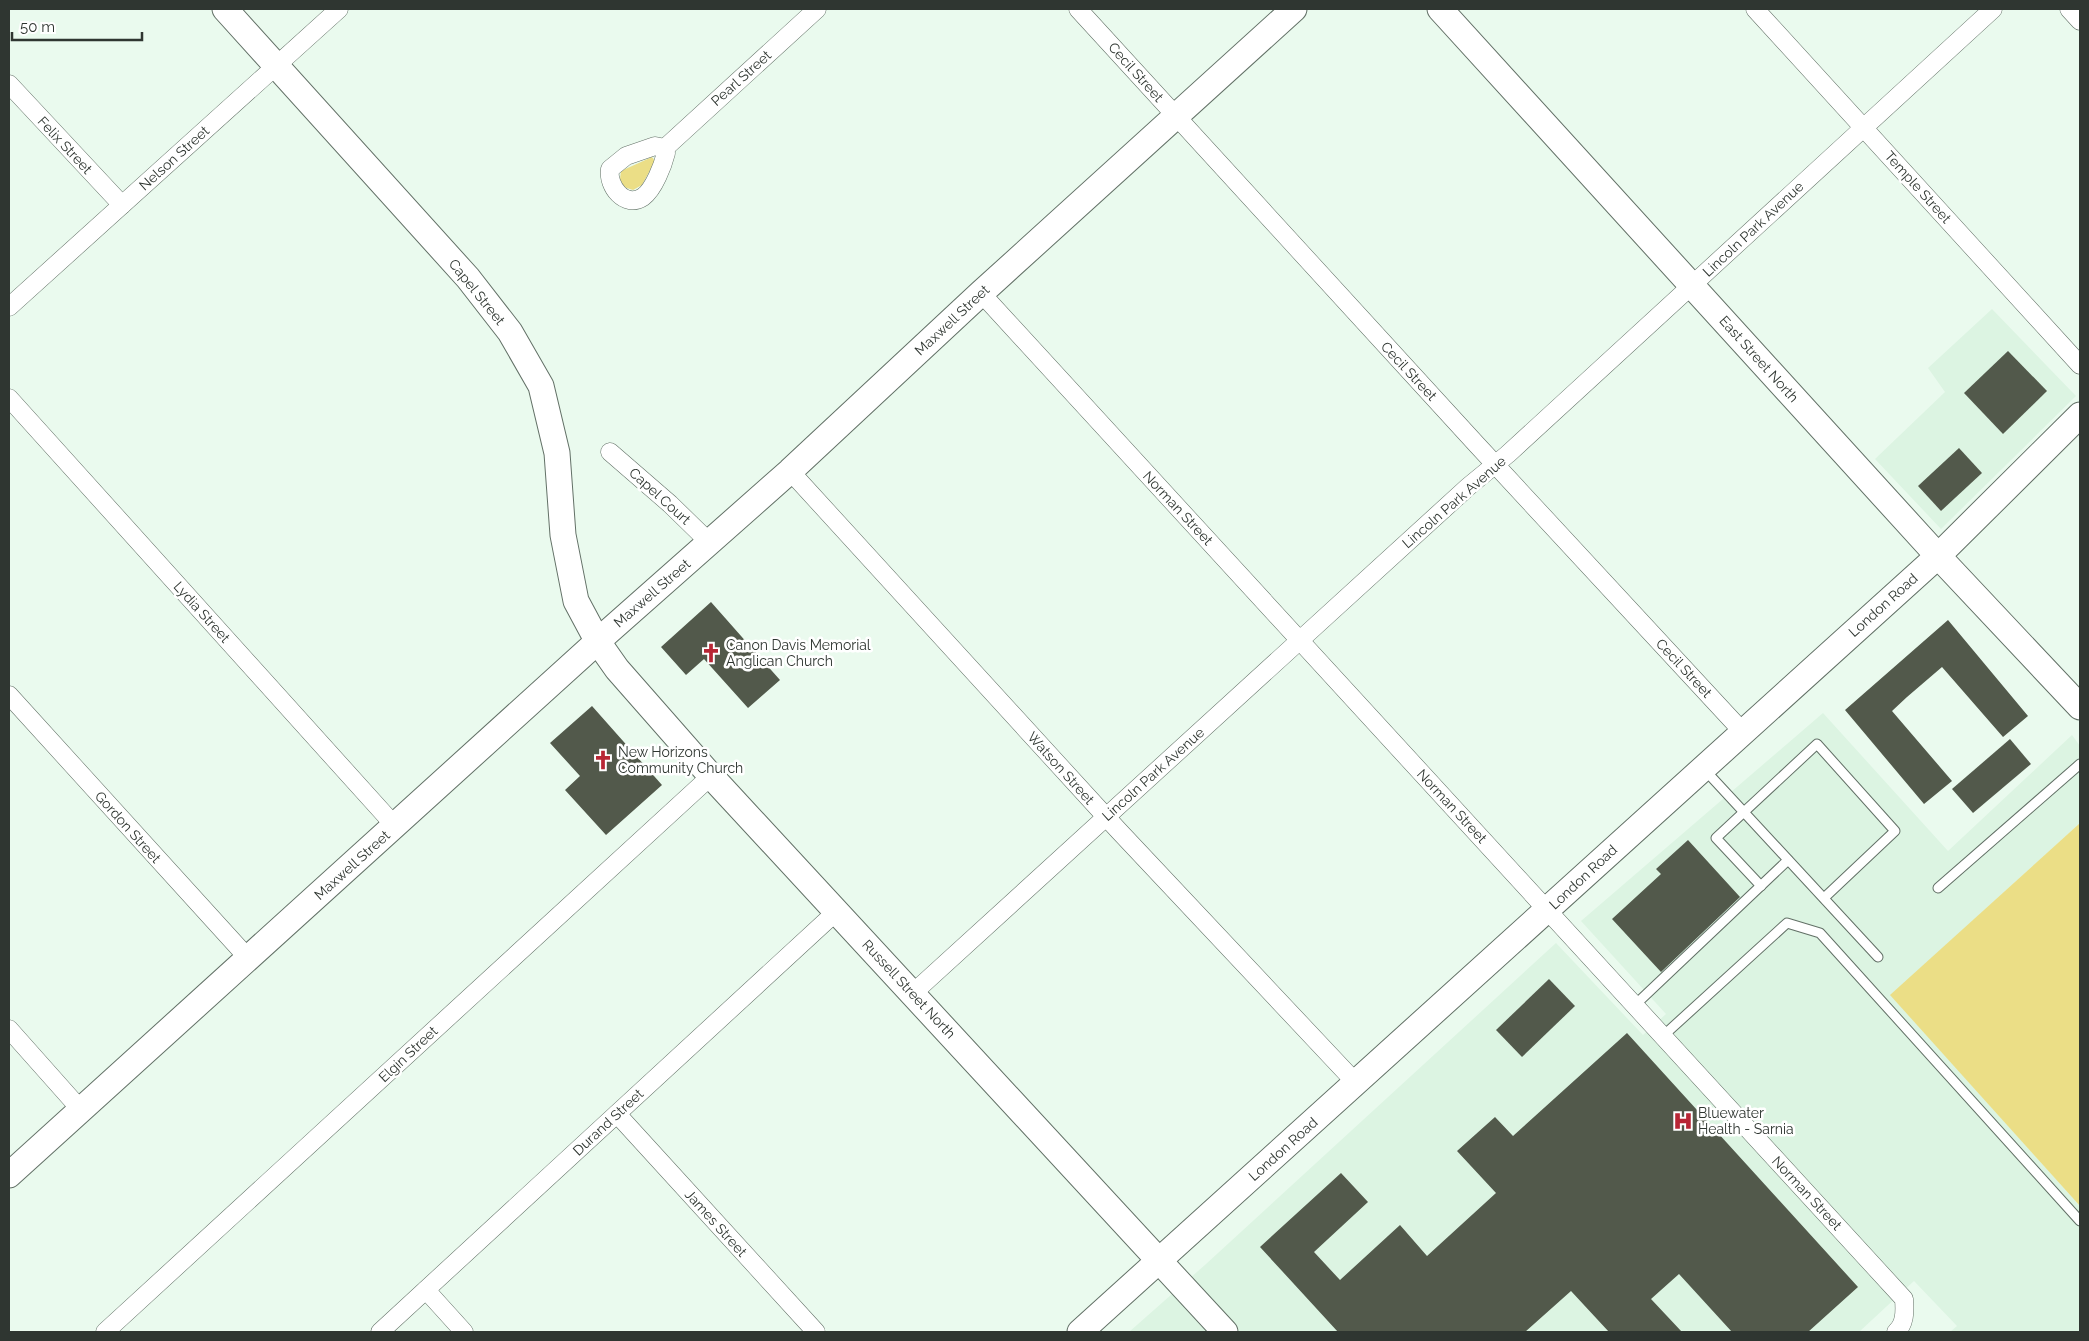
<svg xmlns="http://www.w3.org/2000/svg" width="2089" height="1341" font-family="Raleway,sans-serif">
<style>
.built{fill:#dcf4e2}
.green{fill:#ebde86}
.building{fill:#52594b}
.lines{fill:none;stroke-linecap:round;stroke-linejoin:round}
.lane-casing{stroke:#627066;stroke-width:11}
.street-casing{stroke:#627066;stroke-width:19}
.secondary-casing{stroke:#627066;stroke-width:27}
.lane{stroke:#fff;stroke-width:9}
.street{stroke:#fff;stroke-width:18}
.secondary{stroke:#fff;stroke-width:25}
.labels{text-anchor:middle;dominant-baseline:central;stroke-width:5;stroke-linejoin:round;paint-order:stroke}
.street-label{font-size:14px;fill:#2f3631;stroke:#fff}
.poi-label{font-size:14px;fill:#2f3631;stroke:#fff;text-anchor:start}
</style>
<rect width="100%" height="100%" fill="#eafaee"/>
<g class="built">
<path d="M1992,309L2076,396L1941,529L1875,459L1945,392L1928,368Z"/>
<path d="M1823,713L1948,851L2072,735L2080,746V823L1891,995L2080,1206V1332H1950L1957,1326L1914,1281L1859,1332H1129L1206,1264L1556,943L1643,1035L1666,1014L1581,921Z"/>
</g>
<g class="green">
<path d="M652,157L655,161L642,185L633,190L624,187L620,179L621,171Z"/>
<path d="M2080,823V1206L1890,995Z"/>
</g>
<g class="building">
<path d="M2008,351L2047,391L2003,434L1964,393Z"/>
<path d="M1959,448L1982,473L1941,511L1918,486Z"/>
<path d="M711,602L780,680L748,708L704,659L686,675L661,647Z"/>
<path d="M1948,620L2028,716L2003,737L1942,667L1907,697L1892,711L1952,781L1924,804L1845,710Z"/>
<path d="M592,706L662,785L606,835L565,790L580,776L550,743Z"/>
<path d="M2010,739L2031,764L1973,813L1952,789Z"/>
<path d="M1688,840L1740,897L1661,972L1612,919L1661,874L1656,869Z"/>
<path d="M1549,979L1575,1006L1522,1057L1496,1030Z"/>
<path d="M1627,1033L1858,1287L1808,1332H1732L1679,1274L1651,1299L1682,1332H1609L1571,1291L1525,1332H1338L1260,1247L1341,1173L1368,1202L1314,1252L1340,1280L1400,1225L1427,1256L1496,1193L1457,1151L1495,1117L1513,1136Z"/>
</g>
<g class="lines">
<defs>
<g id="lane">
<path d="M1704,769L1878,957"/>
<path d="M1761,886L1716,838L1817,744L1895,831L1824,898"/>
<path d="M1938,888L2080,764"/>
<path d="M1635,1005L1788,860"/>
<path d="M1663,1036L1787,923L1820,933L2080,1221"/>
</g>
<g id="street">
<path d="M1078,9L1478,446L1742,731"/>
<path d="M1755,9L2080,365"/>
<path d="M2069,9L2080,21"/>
<path d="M9,84L122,205"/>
<path d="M655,146L665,148L666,153C663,165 654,189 643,197C625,209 607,186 610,169L626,156Z"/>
<path d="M665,148L817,9"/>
<path d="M981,293L1904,1299C1905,1312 1905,1324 1896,1332"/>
<path d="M9,307L339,9"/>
<path d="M9,398L395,826"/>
<path d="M610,452L670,504L709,542"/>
<path d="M790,471L1119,831L1356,1083"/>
<path d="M9,695L248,958"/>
<path d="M912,994L1469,486L1508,454L1993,9"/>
<path d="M9,1029L81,1110"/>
<path d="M617,1114L816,1332"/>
<path d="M426,1290L464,1332"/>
<path d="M105,1332L711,776"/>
<path d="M380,1332L837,911"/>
</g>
<g id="secondary">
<path d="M225,9L468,278L510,332L541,386L557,453L563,535L576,601L598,642L617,669L711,776L1225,1332"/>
<path d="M1440,9L1938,556L2080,707"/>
<path d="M9,1175L608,632L790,471L981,293L1294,9"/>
<path d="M1080,1332L1938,556L2080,415"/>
</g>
</defs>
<use href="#lane" class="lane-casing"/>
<use href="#street" class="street-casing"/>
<use href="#secondary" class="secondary-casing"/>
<use href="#lane" class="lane"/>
<use href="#street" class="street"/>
<use href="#secondary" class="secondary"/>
</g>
<defs>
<symbol id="church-bare" viewBox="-9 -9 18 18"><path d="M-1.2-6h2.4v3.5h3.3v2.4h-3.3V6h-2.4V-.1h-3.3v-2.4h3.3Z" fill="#b82635" stroke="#fff" stroke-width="2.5" paint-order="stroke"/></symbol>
<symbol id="hospital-bare" viewBox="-9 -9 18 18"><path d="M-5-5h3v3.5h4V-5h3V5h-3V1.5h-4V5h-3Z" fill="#b82635" stroke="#fff" stroke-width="2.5" paint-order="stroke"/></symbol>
</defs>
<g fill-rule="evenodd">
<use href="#church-bare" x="697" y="639" width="28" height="28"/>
<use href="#church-bare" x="589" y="746" width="28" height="28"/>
<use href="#hospital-bare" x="1669" y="1107" width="28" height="28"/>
</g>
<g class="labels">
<g class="street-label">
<text transform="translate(1136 72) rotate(48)">Cecil Street</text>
<text transform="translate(741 78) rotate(-42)">Pearl Street</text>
<text transform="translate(65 145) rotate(47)">Felix Street</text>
<text transform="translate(174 158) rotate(-42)">Nelson Street</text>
<text transform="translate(1918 187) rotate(48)">Temple Street</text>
<text transform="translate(1753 229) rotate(-43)">Lincoln Park Avenue</text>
<text transform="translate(477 292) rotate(51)">Capel Street</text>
<text transform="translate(952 320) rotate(-43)">Maxwell Street</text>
<text transform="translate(1759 359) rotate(48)">East Street North</text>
<text transform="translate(1409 371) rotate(47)">Cecil Street</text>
<text transform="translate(660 496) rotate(42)">Capel Court</text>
<text transform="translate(1454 502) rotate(-41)">Lincoln Park Avenue</text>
<text transform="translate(1178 508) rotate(47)">Norman Street</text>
<text transform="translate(652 593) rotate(-41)">Maxwell Street</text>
<text transform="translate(1883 605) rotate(-42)">London Road</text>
<text transform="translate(202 612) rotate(48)">Lydia Street</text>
<text transform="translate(1684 668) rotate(47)">Cecil Street</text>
<text transform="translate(1061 768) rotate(48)">Watson Street</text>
<text transform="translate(1153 774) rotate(-42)">Lincoln Park Avenue</text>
<text transform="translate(1452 806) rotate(47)">Norman Street</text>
<text transform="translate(128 827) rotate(48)">Gordon Street</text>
<text transform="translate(352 865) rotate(-42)">Maxwell Street</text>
<text transform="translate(1583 877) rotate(-43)">London Road</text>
<text transform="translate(909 989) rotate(47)">Russell Street North</text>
<text transform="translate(408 1054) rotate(-43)">Elgin Street</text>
<text transform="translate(608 1122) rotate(-43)">Durand Street</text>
<text transform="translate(1283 1149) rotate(-42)">London Road</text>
<text transform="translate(1807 1193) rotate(47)">Norman Street</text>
<text transform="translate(716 1223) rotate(48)">James Street</text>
</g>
<g class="poi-label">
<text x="726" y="645">Canon Davis Memorial<tspan x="726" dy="16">Anglican Church</tspan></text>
<text x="618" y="752">New Horizons<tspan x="618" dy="16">Community Church</tspan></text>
<text x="1698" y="1113">Bluewater<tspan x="1698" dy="16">Health - Sarnia</tspan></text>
</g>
</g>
<rect width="2089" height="1341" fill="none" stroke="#2f3631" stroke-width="20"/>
<path d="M12 32v8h130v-8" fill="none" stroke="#2f3631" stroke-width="2.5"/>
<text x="20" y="32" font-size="15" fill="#2f3631" stroke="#ffffff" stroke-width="4" paint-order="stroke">50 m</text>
</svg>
